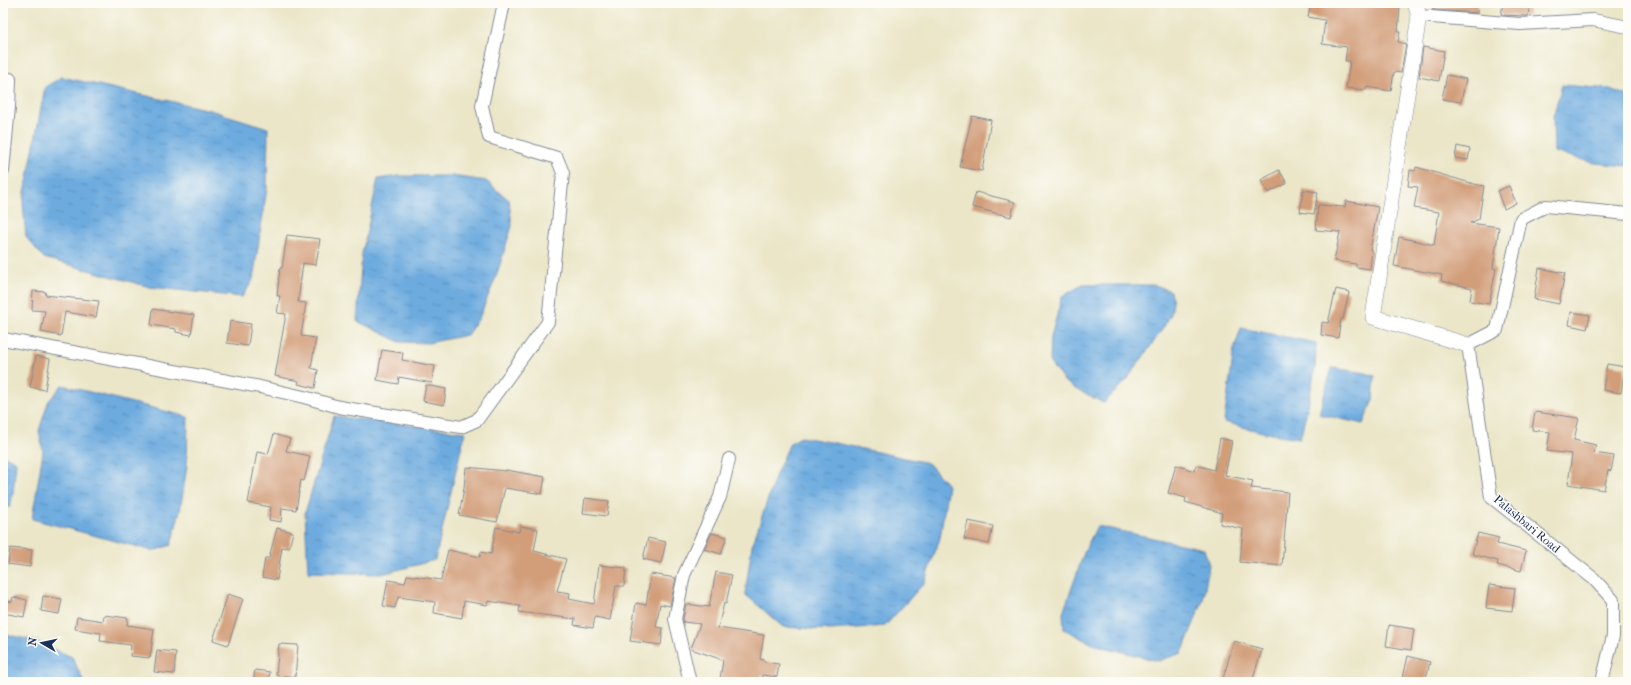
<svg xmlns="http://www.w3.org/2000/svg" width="1631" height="685" font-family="'IM FELL French Canon',serif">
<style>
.water{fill:url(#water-ripples);stroke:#446d9e}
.building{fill:#d29d79}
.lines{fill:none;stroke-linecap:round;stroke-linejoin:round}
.minor-casing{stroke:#838a93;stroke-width:14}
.tertiary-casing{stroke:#838a93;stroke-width:16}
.minor{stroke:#fff;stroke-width:12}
.tertiary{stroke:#fff;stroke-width:15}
.labels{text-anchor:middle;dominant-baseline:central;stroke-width:3;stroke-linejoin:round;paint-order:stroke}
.street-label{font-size:12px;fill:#1b2f5e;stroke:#fdfcf7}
</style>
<defs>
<pattern id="water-ripples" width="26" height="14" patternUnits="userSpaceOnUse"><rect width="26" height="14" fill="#6dabdf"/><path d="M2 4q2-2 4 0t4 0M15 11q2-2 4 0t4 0" fill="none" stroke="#598cb8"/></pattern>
</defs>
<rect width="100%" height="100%" fill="#fdfcf7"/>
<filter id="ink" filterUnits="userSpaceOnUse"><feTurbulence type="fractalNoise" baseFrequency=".025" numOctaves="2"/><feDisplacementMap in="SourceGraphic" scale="8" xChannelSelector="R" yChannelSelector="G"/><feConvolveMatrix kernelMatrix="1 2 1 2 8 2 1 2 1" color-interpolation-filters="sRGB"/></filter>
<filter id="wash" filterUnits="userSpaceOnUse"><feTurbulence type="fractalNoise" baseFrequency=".012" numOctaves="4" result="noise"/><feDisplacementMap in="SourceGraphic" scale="16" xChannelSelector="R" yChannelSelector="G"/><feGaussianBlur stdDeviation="0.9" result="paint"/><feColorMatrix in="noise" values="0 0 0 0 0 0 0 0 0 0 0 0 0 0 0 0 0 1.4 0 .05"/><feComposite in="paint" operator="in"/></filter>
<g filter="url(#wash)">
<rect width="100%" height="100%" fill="#ebe6c8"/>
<g class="water">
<path d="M62,77L210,110L268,128L267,188L253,280L242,297L150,287L44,258L26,237L23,203L45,87Z"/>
<path d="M1562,85L1610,89L1628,96V166L1595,163L1554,152L1553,117Z"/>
<path d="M399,176H453L486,181L509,200L512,226L496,277L479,318L467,335L428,343L400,342L357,321L362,254L378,179Z"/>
<path d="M1083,285H1155L1171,291L1173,303L1171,314L1162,330L1126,381L1104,403L1077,390L1064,381L1050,363L1051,337L1062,296Z"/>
<path d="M1241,328L1316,343L1315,368L1308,406L1300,438L1266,433L1224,422L1234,349Z"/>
<path d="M1332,368L1366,373L1375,376L1373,400L1363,424L1319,414Z"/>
<path d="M62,385L188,417L187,466L180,511L171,545L153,551L32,519L43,452L39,431L48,402Z"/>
<path d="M334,416L465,432L435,560L382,574L308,572L305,513Z"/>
<path d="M801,437L835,443L928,463L948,485L940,538L924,583L885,626L830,630L783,627L745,594L752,546L777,472L790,443Z"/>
<path d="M3,455L16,462L13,493L10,507H3Z"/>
<path d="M1097,526L1204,549L1209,565L1203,600L1182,653L1158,661L1093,644L1064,629L1063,613L1085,550Z"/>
<path d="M3,634L32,640L72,657L84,682H3Z"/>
</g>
<g id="blocks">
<g class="building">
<path d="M1311,3H1368L1400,6L1398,32H1400L1398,42L1406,44L1401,73L1394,72L1391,91L1366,87V90L1346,88L1350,61H1345L1347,47L1322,44L1325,20L1308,17Z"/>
<path d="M1433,3H1478L1477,13L1433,10Z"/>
<path d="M1503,3H1530L1528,16L1501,15Z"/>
<path d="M1423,47L1444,51L1439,81L1419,77Z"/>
<path d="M1447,75L1466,79L1461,102L1442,99Z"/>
<path d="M972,116L991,120L982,171L960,167Z"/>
<path d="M1457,146L1470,149L1468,160L1455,158Z"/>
<path d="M1416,167L1474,184L1484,186L1479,219L1470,223L1499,227L1493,268L1496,269L1489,304L1470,301L1472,288L1441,281L1442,275L1394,266L1399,237L1434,245L1439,212L1414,208L1418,187L1408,186L1410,170L1415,171Z"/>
<path d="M1279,170L1287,183L1268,193L1261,180Z"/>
<path d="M1509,186L1516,203L1504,209L1497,191Z"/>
<path d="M1303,190L1318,192L1314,214L1300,212Z"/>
<path d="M976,192L1015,202L1011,217L972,207Z"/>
<path d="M1346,201L1378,207L1370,250H1372L1370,269L1356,267V264L1334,261L1340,232L1316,230L1318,205L1345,207Z"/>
<path d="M287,235L320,239L316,265L303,263L298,302L306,303L301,336L316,338L311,368L318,370L315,388L298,384L299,381L275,376L286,314L277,313L280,296H277L280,268H282Z"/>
<path d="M1539,268L1565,273L1559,304L1534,299Z"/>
<path d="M1336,289L1349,292L1343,319H1341L1338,338L1321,335L1322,322L1328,323Z"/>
<path d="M33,291L46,292L45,295L99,301L96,317L65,312L61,336L41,332L45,311L32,310Z"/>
<path d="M153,309L194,315L191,335L176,332V329L151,325Z"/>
<path d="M1571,312L1590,315L1587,329L1569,325Z"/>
<path d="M230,321L251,324L248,346L227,343Z"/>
<path d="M382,350L403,353L402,360L435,366L432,383L399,377L398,384L377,380Z"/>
<path d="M36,356L50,359L45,390L30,387Z"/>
<path d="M1607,364L1625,367L1621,393L1603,390Z"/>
<path d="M426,385L446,389L444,405L423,401Z"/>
<path d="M1535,412L1579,418L1574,440L1596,445L1594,453L1614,456L1611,471L1608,470L1604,490L1568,484L1572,454L1547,451L1550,432L1532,430Z"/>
<path d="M274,434L290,439L286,451L310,456L304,481L301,480L296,510L282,508L281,522L269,520L271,507L248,503L257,452L268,454Z"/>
<path d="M1220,438L1232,441L1225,475L1253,481L1251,488L1288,492L1282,566L1240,562L1243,529L1220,524L1222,513L1185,502L1186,498L1168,493L1176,465L1194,471L1196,465L1214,470Z"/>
<path d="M466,467L506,471V470L545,477L542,494L505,488L497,522L459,515L464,488Z"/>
<path d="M585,498L609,501L607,516L583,513Z"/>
<path d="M968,521L993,526L989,544L964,539Z"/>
<path d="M520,526L538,529L534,551L566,559L557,591L570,593L569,599L594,604L599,565L626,568L624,586H616L610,620L595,617L593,628L574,625L575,619L519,612L520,606L488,601L487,605L464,601L462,618L434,613L435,602L398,597L395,608L383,606L388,580L405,583L407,575L441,580L448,550L480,557L481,552L491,554L496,527L519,532Z"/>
<path d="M277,528L293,532L289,548L282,547L277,580L262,577L265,558H269Z"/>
<path d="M712,533L727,537L721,554L704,549Z"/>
<path d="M1478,533L1499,538L1497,544L1526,551L1521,571L1497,565L1498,561L1472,554Z"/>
<path d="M648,538L666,542L661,563L643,559Z"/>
<path d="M10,548L32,550L30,567L8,564Z"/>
<path d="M716,572L732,575L726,604L724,603L718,628L764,635L760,659L764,660V662L779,664L777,677L762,675L761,682H736L720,679L723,660L691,649L700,624L683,622V619L686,604L709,607Z"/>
<path d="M651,574L676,578L670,606L660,604L656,627L663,628L661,645L630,641L636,603L646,605Z"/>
<path d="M1489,585L1515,588L1512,611L1486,608Z"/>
<path d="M228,594L243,599L228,645L213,640Z"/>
<path d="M43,596L62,599L59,614L41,611Z"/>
<path d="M13,597L27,600L24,617L3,613V600L12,602Z"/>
<path d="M104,615L128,618L127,625L154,629L150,658L130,656L131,645L100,641L101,633L75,629L77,617L103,621Z"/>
<path d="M1389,625L1414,629L1411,650L1386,646Z"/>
<path d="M1234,641L1262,649L1252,682H1222Z"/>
<path d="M279,644L298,645L295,677L276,675Z"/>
<path d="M157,650L176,652L174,674L154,672Z"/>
<path d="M1408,656L1430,662L1425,682H1402Z"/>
<path d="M255,670L270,672L268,682H253Z"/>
</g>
</g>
</g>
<g filter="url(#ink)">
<use href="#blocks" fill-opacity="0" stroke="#838a93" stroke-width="1"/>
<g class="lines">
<defs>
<g id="minor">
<path d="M1419,16L1520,24L1593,20L1628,27"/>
<path d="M3,171L9,107L10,79"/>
<path d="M3,339L260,387L304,397L339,407L461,427L477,420L548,322L563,173L557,158L489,137L482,106L504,3"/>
<path d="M690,682L675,619L684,575L720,497L729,459"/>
<path d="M1602,682L1613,636V600L1594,579L1491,497L1468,345L1497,330L1521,219L1546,206L1628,214"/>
</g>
<path id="tertiary" d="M1415,3L1419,16L1373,317L1468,345"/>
</defs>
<use href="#minor" class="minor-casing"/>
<use href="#tertiary" class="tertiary-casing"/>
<use href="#minor" class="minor"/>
<use href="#tertiary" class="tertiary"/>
</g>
</g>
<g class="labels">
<g class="street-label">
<text transform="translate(1527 524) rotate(40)">Palashbari Road</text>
</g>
</g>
<rect width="1631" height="685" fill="none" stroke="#fdfcf7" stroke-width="16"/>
<g transform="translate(42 643) rotate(279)" stroke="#fdfcf7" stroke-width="3" paint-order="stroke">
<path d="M0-3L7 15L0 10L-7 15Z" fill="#1b2f5e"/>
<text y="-6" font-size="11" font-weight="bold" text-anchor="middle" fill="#1b2f5e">N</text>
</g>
</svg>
